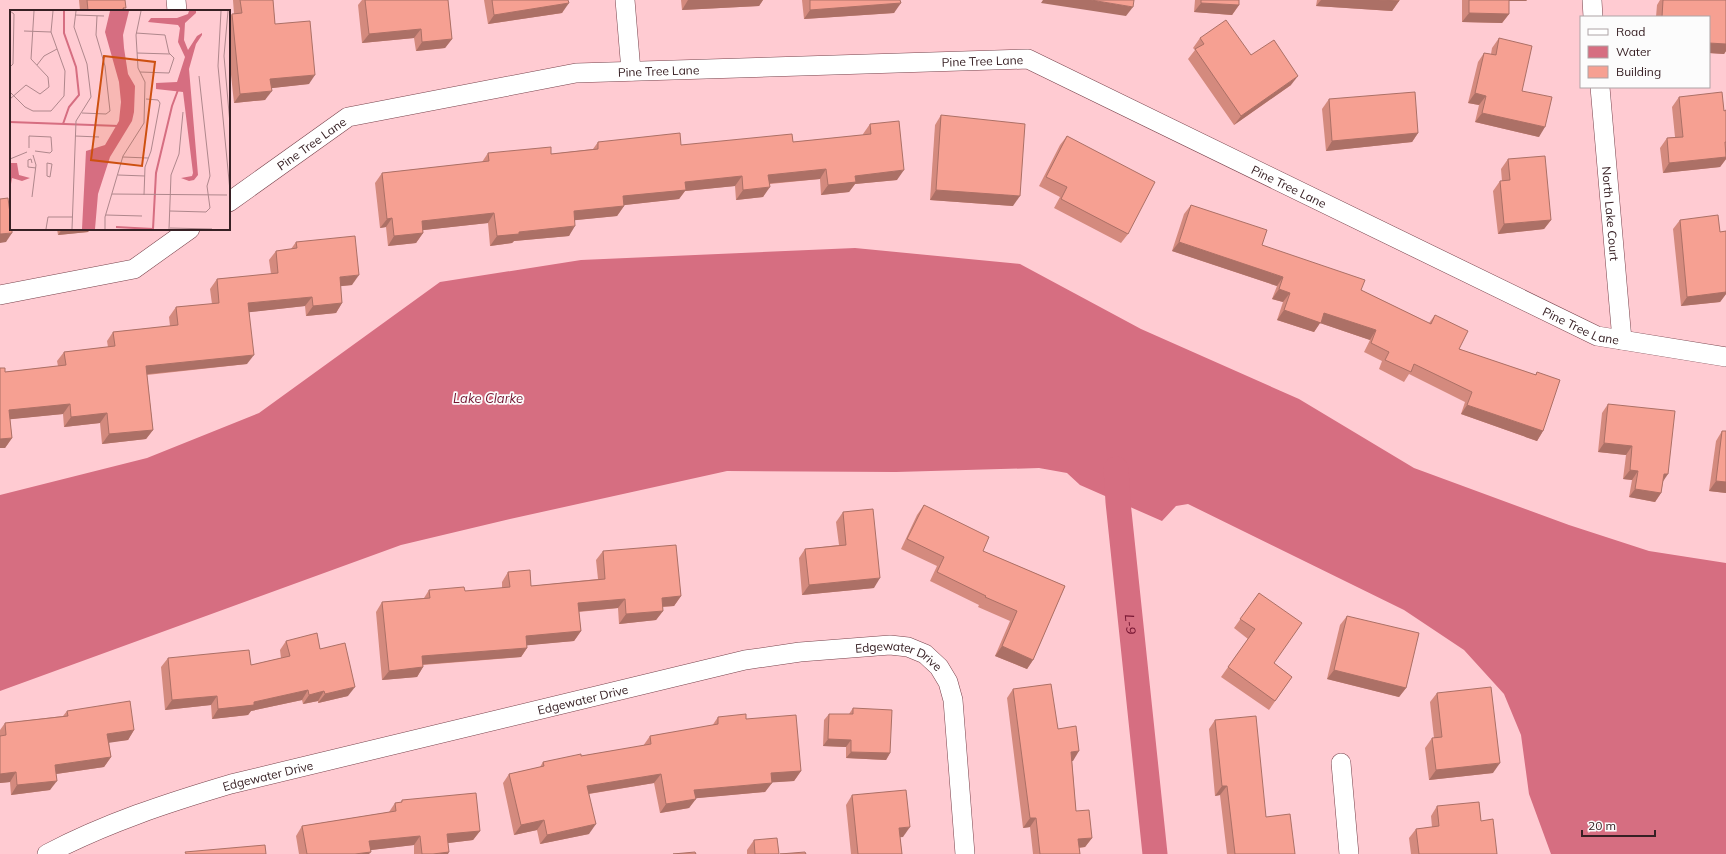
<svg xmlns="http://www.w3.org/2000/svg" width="1726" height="854" font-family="Mulish,sans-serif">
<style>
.water{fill:#d66e81}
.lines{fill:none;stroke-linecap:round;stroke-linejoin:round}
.canal{stroke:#d66e81;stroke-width:25}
.minor-casing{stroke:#78434c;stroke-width:20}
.minor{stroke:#fff;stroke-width:19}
.wall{fill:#d48a7e}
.shaded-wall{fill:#ac7066}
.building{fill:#f6a092;stroke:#ac7066}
.labels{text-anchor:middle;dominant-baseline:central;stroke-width:3.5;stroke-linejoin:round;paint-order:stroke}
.street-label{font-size:12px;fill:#372024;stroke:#fcfcfc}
.water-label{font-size:13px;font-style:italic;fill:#731430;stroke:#fcfcfc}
.inset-river{fill:none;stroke:#d66e81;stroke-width:2}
.inset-road{fill:none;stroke:#af878c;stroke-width:1}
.view{fill:#cd5010;fill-opacity:0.15;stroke:#cd5010;stroke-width:2}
.inset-edge{fill:none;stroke:#372024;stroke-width:2}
</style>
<rect width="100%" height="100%" fill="#ffcbd2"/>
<path class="water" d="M855,248L1020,264L1141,329L1299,399L1414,468L1569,525L1649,551L1726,563V854H1551L1529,794L1521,735L1504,694L1464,650L1404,610L1188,504L1176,506L1162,521L1080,485L1067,473L1039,468L896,472L727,471L510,519L401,545L0,691V495L147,458L259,413L440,282L581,260Z"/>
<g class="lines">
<path class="canal" id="s1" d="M1116,469L1118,502L1155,854"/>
<defs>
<g id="minor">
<path d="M176,0L177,11"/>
<path d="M625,0L631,71"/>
<path d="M1592,0L1593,17"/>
<path id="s2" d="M1600,87L1622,340"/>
<path id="s3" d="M229,202L348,117L576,73L1028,59L1597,336L1726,357"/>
<path d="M0,295L134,269L190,229"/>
<path d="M1341,763L1349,854"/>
<path id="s4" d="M47,854C106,823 167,803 231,784L745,660L800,652L890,645L908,647L925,654L939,667L948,682L953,700L965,854"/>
</g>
</defs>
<use href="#minor" class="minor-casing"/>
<use href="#minor" class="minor"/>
</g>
<g class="wall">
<path d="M79,0H125L124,11H80Z"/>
<path d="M233,0H273L275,24L309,84L271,88L265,100L234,103L229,56V19L232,14H234Z"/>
<path d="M362,0H448L452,39L445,48L416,51L414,38L362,43L358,5Z"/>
<path d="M484,0H568L562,13L488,24Z"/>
<path d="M681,0H763L759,6L682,10Z"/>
<path d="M802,0H900L894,13L804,19Z"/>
<path d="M1195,0H1239V5L1232,15L1194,12Z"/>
<path d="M1317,0H1399V1L1392,11L1316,6Z"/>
<path d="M1462,0H1527L1526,1H1509V14L1502,23L1462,22Z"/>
<path d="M1660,0H1726V51L1724,54L1709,53V17H1656L1657,5Z"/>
<path d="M1200,38L1251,55L1291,85L1234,125L1188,59L1195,50L1193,48Z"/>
<path d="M1499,38L1539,137L1475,122L1479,105L1468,103L1478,62L1484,53L1491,54L1492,48Z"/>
<path d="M1679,97L1724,111L1726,110V159L1720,167L1663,173L1660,148L1667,138L1675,137L1672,107Z"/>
<path d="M1329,99L1418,133L1412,142L1326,151L1322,109Z"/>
<path d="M941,115L1013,206L930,200L935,125Z"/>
<path d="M870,124L897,180L855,184L849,192L821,195L820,179L770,184L763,197L736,200L735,186L685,191L679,199L624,205V206L617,216L575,220L569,236L514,241L512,243L490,246L488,223L423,230V233L416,243L388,246L386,227L380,228L375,183L382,173L482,162L488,153L551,154L593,149L598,142L681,145L793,142L863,135V134Z"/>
<path d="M1067,136L1128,234L1121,243L1054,208L1060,197L1039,186L1060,145Z"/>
<path d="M1508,159L1551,220L1544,229L1498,234L1493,191L1500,181H1502L1501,169Z"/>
<path d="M1191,205L1262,245L1361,290L1429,323L1435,315L1459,349L1535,375L1537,372L1543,431L1537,441L1461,414L1465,402L1409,374L1404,382L1379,369L1382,361L1364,352L1370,340L1320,323L1314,332L1277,320L1283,302L1272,299L1277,286L1172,251L1184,214Z"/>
<path d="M1680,220L1720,232L1726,231V294L1720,302L1681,306L1673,229Z"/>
<path d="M57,229H90L88,232L58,235Z"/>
<path d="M296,242L352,285L340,286L342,303L336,313L306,316L305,306L249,312L247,364L147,375L153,430L146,439L102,444L100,423L64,427L63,414L10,419L12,438L5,448H0V368L5,372L58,366L57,361L64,352L108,347L107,341L113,332L170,326L169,317L176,307L212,304L210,289L217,279L271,274L269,260L276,251L291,249Z"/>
<path d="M1608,404L1663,482L1661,493L1655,502L1629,497L1632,480L1623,479L1626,455L1598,452L1602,413Z"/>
<path d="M1722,431H1726V493L1709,491L1716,441Z"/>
<path d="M924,505L983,551L1065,586L1033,660L1027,669L995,656L1010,621L978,607L979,605L930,581L937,566L901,549L917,515Z"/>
<path d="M843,512L874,588L802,595L799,558L805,549L839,545L836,522Z"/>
<path d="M603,551L681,596L674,606L663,607V611L656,620L619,624L618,608L579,612L581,631L574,641L527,645V648L521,657L423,665V667L417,677L382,680L376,612L382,602L424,598L429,590L465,591L502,588V582L508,572L531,586L598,579L596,560Z"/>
<path d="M1259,593L1274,663L1292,677L1269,710L1221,677L1248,639L1234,628Z"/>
<path d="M1347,616L1406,688L1399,697L1327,679L1340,625Z"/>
<path d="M286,641L320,649L348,696L318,703V701L303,704L302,700L251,711L248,715L212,719L211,705L165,710L161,667L168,658L251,665L281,658L280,650Z"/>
<path d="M1013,689L1073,761H1072L1076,811L1092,838L1085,847L1079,848L1080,854H1033L1030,827L1023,828L1007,698Z"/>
<path d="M1437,693L1493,773L1429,780L1425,748L1432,738H1434L1430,702Z"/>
<path d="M853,708L890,753L886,760L846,758V747L823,746L824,720L829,714H849Z"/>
<path d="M67,711L134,730L128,740L109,742L111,757L104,767L56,774L50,790L11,795L10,782L0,783V730L5,723L63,716Z"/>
<path d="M718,717L746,719L801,771L794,781L772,782L765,792L696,798L689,808L660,813L654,783L589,794V834L540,844L537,830L514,835L503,783L509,774L540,767L543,762L643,746L650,736L712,726Z"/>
<path d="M1215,720L1266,817L1295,854H1227L1220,795L1215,796L1209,729Z"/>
<path d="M852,795L903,837H900L902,854H851L846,805Z"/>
<path d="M402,800L480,831L473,840L448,843V854H414V845L370,850L369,854H299L296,836L302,826L389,812L395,803L401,802Z"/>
<path d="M1437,806L1481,821L1497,854H1411L1409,838L1416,829L1432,827L1431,816Z"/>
<path d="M754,840L779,854H747V850Z"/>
</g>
<g class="shaded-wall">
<path d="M688,0H763L759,6L682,10Z"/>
<path d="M1043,0H1091L1133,7L1126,16L1041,3Z"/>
<path d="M1321,0H1378L1399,1L1392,11L1316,6Z"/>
<path d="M1503,0H1527L1526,1H1502Z"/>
<path d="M569,3L562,13L488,24L494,15Z"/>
<path d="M901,3L894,13L804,19L810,10Z"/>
<path d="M1201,3L1239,5L1232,15L1194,12Z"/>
<path d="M1469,13L1509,14L1502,23L1462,22Z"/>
<path d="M421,29L414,38L362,43L369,34Z"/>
<path d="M452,39L445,48L416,51L422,42Z"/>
<path d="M1709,43L1726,44V51L1724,54L1709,53Z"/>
<path d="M315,75L309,84L264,89L270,79Z"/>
<path d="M1298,76L1291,85L1234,125L1241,116Z"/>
<path d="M272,91L265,100L234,103L240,94Z"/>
<path d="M1475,93L1486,96L1479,105L1468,103Z"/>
<path d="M1482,113L1545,127L1539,137L1475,122Z"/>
<path d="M1418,133L1412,142L1326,151L1332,141Z"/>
<path d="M1726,157V159L1720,167L1663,173L1669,163Z"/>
<path d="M826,169L820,179L762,184L768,175Z"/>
<path d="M904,170L897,180L855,184L849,192L821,195L828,185L855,176Z"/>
<path d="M742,176L735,186L685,191L679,199L616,206L623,196L685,182Z"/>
<path d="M770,187L763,197L736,200L743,190Z"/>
<path d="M936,190L1020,196L1013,206L930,200Z"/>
<path d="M624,206L617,216L567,221L574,211Z"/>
<path d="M494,213L488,223L415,231L422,221Z"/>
<path d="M392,218L386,227L380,228L387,219Z"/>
<path d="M1551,220L1544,229L1498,234L1504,224Z"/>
<path d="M575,226L569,236L514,241L512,243L490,246L497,236L519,232Z"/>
<path d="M62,229H90L88,232L58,235Z"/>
<path d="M12,233L6,242L0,243V234Z"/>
<path d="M423,233L416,243L388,246L394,236Z"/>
<path d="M1179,242L1283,277L1277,286L1172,251Z"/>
<path d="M359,275L352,285L333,287L340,277Z"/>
<path d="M1279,289L1290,293L1283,302L1272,299Z"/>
<path d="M1726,292V294L1720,302L1681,306L1687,297Z"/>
<path d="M312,297L305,306L242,313L248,303Z"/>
<path d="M342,303L336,313L306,316L313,306Z"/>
<path d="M1284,310L1324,313L1376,330L1370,340L1320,323L1314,332L1277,320Z"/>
<path d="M254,355L247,364L139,375L146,366Z"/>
<path d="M70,404L63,414L3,420L9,410Z"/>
<path d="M1467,405L1543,431L1537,441L1461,414Z"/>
<path d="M107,413L100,423L64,427L71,417Z"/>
<path d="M153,430L146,439L102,444L109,434Z"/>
<path d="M12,438L5,448H0V439Z"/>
<path d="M1604,443L1632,446L1626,455L1598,452Z"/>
<path d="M1630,470L1638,471L1632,480L1623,479Z"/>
<path d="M1664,474H1668L1662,483Z"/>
<path d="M1716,481L1726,482V493L1709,491Z"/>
<path d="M1635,489L1661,493L1655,502L1629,497Z"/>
<path d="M880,578L874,588L802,595L809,585Z"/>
<path d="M681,596L674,606L655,607L662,598Z"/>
<path d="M625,599L618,608L572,612L578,603Z"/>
<path d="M663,611L656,620L619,624L626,614Z"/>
<path d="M581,631L574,641L520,646L526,636Z"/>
<path d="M1002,646L1033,660L1027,669L995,656Z"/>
<path d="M527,648L521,657L416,665L422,656Z"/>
<path d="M423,667L417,677L382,680L389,671Z"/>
<path d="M1334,670L1406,688L1399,697L1327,679Z"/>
<path d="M355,687L348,696L318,703L325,694Z"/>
<path d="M308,690L302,700L251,711L248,715L212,719L218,709L254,702Z"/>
<path d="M324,691L318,701L303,704L309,695Z"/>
<path d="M217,696L211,705L165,710L172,700Z"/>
<path d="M134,730L128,740L101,744L107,734Z"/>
<path d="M828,739L851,740L846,747L823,746Z"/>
<path d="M1079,751L1073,761L1064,762L1071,752Z"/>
<path d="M851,752L890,753L886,760L846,758Z"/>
<path d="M111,757L104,767L49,775L55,765Z"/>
<path d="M1500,763L1493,773L1429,780L1436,770Z"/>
<path d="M801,771L794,781L764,783L771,773Z"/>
<path d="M16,772L10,782L0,783V774Z"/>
<path d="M661,774L654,783L581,795L587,786Z"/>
<path d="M57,781L50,790L11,795L17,785Z"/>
<path d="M772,783L765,792L688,799L694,790Z"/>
<path d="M1222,786H1227L1220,795L1215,796Z"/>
<path d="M696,799L689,808L660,813L666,804Z"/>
<path d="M1030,818H1036L1030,827L1023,828Z"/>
<path d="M544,820L537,830L514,835L521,825Z"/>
<path d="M596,824L589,834L540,844L547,835Z"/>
<path d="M910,827L903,837L893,838L899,828Z"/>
<path d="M480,831L473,840L440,844L447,834Z"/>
<path d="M420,836L414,845L363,851L369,841Z"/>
<path d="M1092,838L1085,847L1072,848L1078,839Z"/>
<path d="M371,852L369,854H355Z"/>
<path d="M449,852L448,854H433Z"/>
</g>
<g class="building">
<path d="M87,0H125L126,8H123L124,11H88Z"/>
<path d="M240,0H273L275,24L310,21L315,75L270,79L272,91L240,94L232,14L242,13Z"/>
<path d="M365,0H448L452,39L422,42L421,29L369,34Z"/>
<path d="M492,0H568L569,3L494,15Z"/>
<path d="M810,0H900L901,3L810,10Z"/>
<path d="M1091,0H1134L1133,7Z"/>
<path d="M1201,0H1239V5L1201,3Z"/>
<path d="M1378,0H1399V1Z"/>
<path d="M1469,0H1509V14L1469,13Z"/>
<path d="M1663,0H1726V44L1709,43V17H1662Z"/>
<path d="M1226,20L1251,55L1274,40L1298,76L1241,116L1195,49L1204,44L1200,38Z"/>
<path d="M1499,38L1532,46L1522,91L1552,97L1545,127L1482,113L1486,96L1475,93L1484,53L1496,55Z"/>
<path d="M1415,92L1418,133L1332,141L1329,99Z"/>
<path d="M1722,92L1724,111L1726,110V142H1725L1726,157L1669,163L1667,138L1683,137L1679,97Z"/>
<path d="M941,115L1025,124L1020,196L936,190Z"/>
<path d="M899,121L904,170L855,176L856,182L828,185L826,169L768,175L770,187L743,190L742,176L685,182L686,190L623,196L624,206L574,211L575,226L519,232V234L497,236L494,213L422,221L423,233L394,236L392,218L387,219L382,173L489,161L488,153L551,147V154L598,149V142L680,133L681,145L792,134L793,142L871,134L870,124Z"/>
<path d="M1067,136L1155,182L1128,234L1061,199L1067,187L1046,177Z"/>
<path d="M1545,156L1551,220L1504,224L1500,181L1510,180L1508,159Z"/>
<path d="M8,198L11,221V229H12V233L0,234V199Z"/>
<path d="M1191,205L1267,230L1262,245L1365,280L1361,290L1431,324L1435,315L1468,331L1459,349L1536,375L1537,372L1560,380L1543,431L1467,405L1472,392L1414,364L1411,372L1385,360L1389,352L1371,343L1376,330L1324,313L1321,323L1284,310L1290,293L1279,289L1283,277L1179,242Z"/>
<path d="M1718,215L1720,232L1726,231V292L1687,297L1680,220Z"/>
<path d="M355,236L359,275L340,277L342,303L313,306L312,297L248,303L254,355L146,366L153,430L109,434L107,413L71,417L70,404L9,410L12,438L0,439V368H5V372L66,365L64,352L115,346L113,332L178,325L176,307L219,303L217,279L278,273L276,251L297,248L296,242Z"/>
<path d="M1608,404L1675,411L1668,474H1664L1661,493L1635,489L1638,471L1630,470L1632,446L1604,443Z"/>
<path d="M1722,431H1726V482L1716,481Z"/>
<path d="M924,505L989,537L983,551L1065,586L1033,660L1002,646L1017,611L985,597L986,596L937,572L944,557L907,539Z"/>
<path d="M873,509L880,578L809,585L805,549L846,545L843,512Z"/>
<path d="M676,545L681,596L662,598L663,611L626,614L625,599L578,603L581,631L526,636L527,648L422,656L423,667L389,671L382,602L430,598L429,590L464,587L465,591L510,587L508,572L530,570L531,586L605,579L603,551Z"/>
<path d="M1259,593L1302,623L1274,663L1292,677L1275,701L1228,667L1255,629L1240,619Z"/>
<path d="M1347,616L1419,633L1406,688L1334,670Z"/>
<path d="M317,633L320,649L345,643L355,687L325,694L324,691L309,695L308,690L254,702V705L218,709L217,696L172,700L168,658L249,650L251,665L290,656L286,641Z"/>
<path d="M1051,684L1058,729L1076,726L1079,751L1071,752L1076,811L1089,810L1092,838L1078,839L1080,854H1040L1036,818H1030L1013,689Z"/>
<path d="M1491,687L1500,763L1436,770L1432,738L1442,737L1437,693Z"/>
<path d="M130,701L134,730L107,734L111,757L55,765L57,781L17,785L16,772L0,774V736L6,735L5,723L68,716L67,711Z"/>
<path d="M853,708L892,710L890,753L851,752V740L828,739L829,714H853Z"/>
<path d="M746,714V719L796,715L801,771L771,773L772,783L694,790L696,799L666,804L661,774L587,786L596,824L547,835L544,820L521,825L509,774L544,766L543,762L581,754V756L651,744L650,736L718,724V717Z"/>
<path d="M1256,716L1266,817L1290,814L1295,854H1235L1227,786H1222L1215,720Z"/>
<path d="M906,790L910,827L899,828L902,854H858L852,795Z"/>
<path d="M476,793L480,831L447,834L449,852L433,854H422L420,836L369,841L371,852L355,854H307L302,826L396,811L395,803L402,802V800Z"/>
<path d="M1479,802L1481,821L1493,819L1497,854H1419L1416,829L1439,826L1437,806Z"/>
<path d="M777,838L779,854H755L754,840Z"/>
<path d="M265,845L266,854H186L185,852Z"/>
<path d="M695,852L696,854H673Z"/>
<path d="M805,852L806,854H780Z"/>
</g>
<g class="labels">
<g class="street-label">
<text stroke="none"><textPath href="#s3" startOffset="785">Pine Tree Lane</textPath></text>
<text stroke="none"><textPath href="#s3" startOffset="461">Pine Tree Lane</textPath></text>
<text stroke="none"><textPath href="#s3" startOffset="101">Pine Tree Lane</textPath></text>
<text stroke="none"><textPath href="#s3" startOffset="1121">Pine Tree Lane</textPath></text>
<text stroke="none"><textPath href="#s2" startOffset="127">North Lake Court</textPath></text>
<text stroke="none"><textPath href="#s3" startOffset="1445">Pine Tree Lane</textPath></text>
<text stroke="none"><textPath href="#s4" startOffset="883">Edgewater Drive</textPath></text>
<text stroke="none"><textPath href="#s4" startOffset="559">Edgewater Drive</textPath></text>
<text stroke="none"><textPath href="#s4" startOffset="235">Edgewater Drive</textPath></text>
</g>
<g class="water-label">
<text x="488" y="398">Lake Clarke</text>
<text stroke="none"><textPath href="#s1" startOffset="156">L-9</textPath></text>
</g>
</g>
<g transform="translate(10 10)">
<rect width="220" height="220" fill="#ffcbd2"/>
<path d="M100,1H119L113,25L114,38L118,64L125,76L124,102L122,111L100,147L88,184L85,219H72L76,141L95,135L109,111L111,92L109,72L95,22ZM179,1H186V3L175,13L174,30L178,40L187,26L192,23V25L186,34L179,59L188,165L184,170L179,171L171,168L182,166L183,163L173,82L146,79V73L167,72L175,47L168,32L170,18L168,15L138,12L141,8H167L178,4ZM0,153H7L9,165L20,168L12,171L2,168L0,180Z" fill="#d66e81"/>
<path class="inset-river" d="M0,112L109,116M53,114L59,97L69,85L66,57L54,23V1M106,217L143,219M143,219L146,163L162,96L168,80"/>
<path class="inset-road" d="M0,1L4,4L3,54L0,57M211,1L208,56L220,181M218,1L214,46L220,114M65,5L94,6M14,21L41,22M126,23L155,25L159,43L164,48L159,63L130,62M127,43L160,44M27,55L34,46L47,39M0,82L15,97L23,101H41L54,86L55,61L41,22L43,1M0,89L16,75L30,84L39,77L38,67L21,49L24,1M72,103L96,104L100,101L95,56L86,25L87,6M65,126L89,127M19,138V126L41,127L42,141L40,143M25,141L40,143M113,147L138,148M0,149L17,142M22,153L21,149L18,150V157L26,158M37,153L42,154L40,167L37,166ZM108,165L135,166M102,184L217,185M134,185L135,157L141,141L150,93L148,90L136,89M22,187L26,155L23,145M160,201L196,202L200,198L197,176L200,166L189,66M96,205L132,206M160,218L202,219M36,219L38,207H63M62,219L66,111L81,87L77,54L64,17L66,1M95,219V207L113,146L134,113L135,72L128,58L126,25L131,1M159,219L161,165L169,144L173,102"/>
<path class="view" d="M94,46L145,52L132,156L81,150Z"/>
<rect width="220" height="220" class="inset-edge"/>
</g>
<rect x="1580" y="16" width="130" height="72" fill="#fcfcfc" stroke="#ada4a6"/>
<rect x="1588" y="29" width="20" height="6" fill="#ffffff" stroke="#ada4a6"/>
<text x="1616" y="36" font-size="12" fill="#372024">Road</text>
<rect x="1588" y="46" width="20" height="12" fill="#d66e81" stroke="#ada4a6"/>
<text x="1616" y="56" font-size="12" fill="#372024">Water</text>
<rect x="1588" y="66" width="20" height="12" fill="#f6a092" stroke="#ada4a6"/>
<text x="1616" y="76" font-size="12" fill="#372024">Building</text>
<path d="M1582 830v6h73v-6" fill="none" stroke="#372024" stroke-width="2"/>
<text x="1588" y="830" font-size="12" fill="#372024" stroke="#fcfcfc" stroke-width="3" paint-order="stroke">20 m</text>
</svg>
